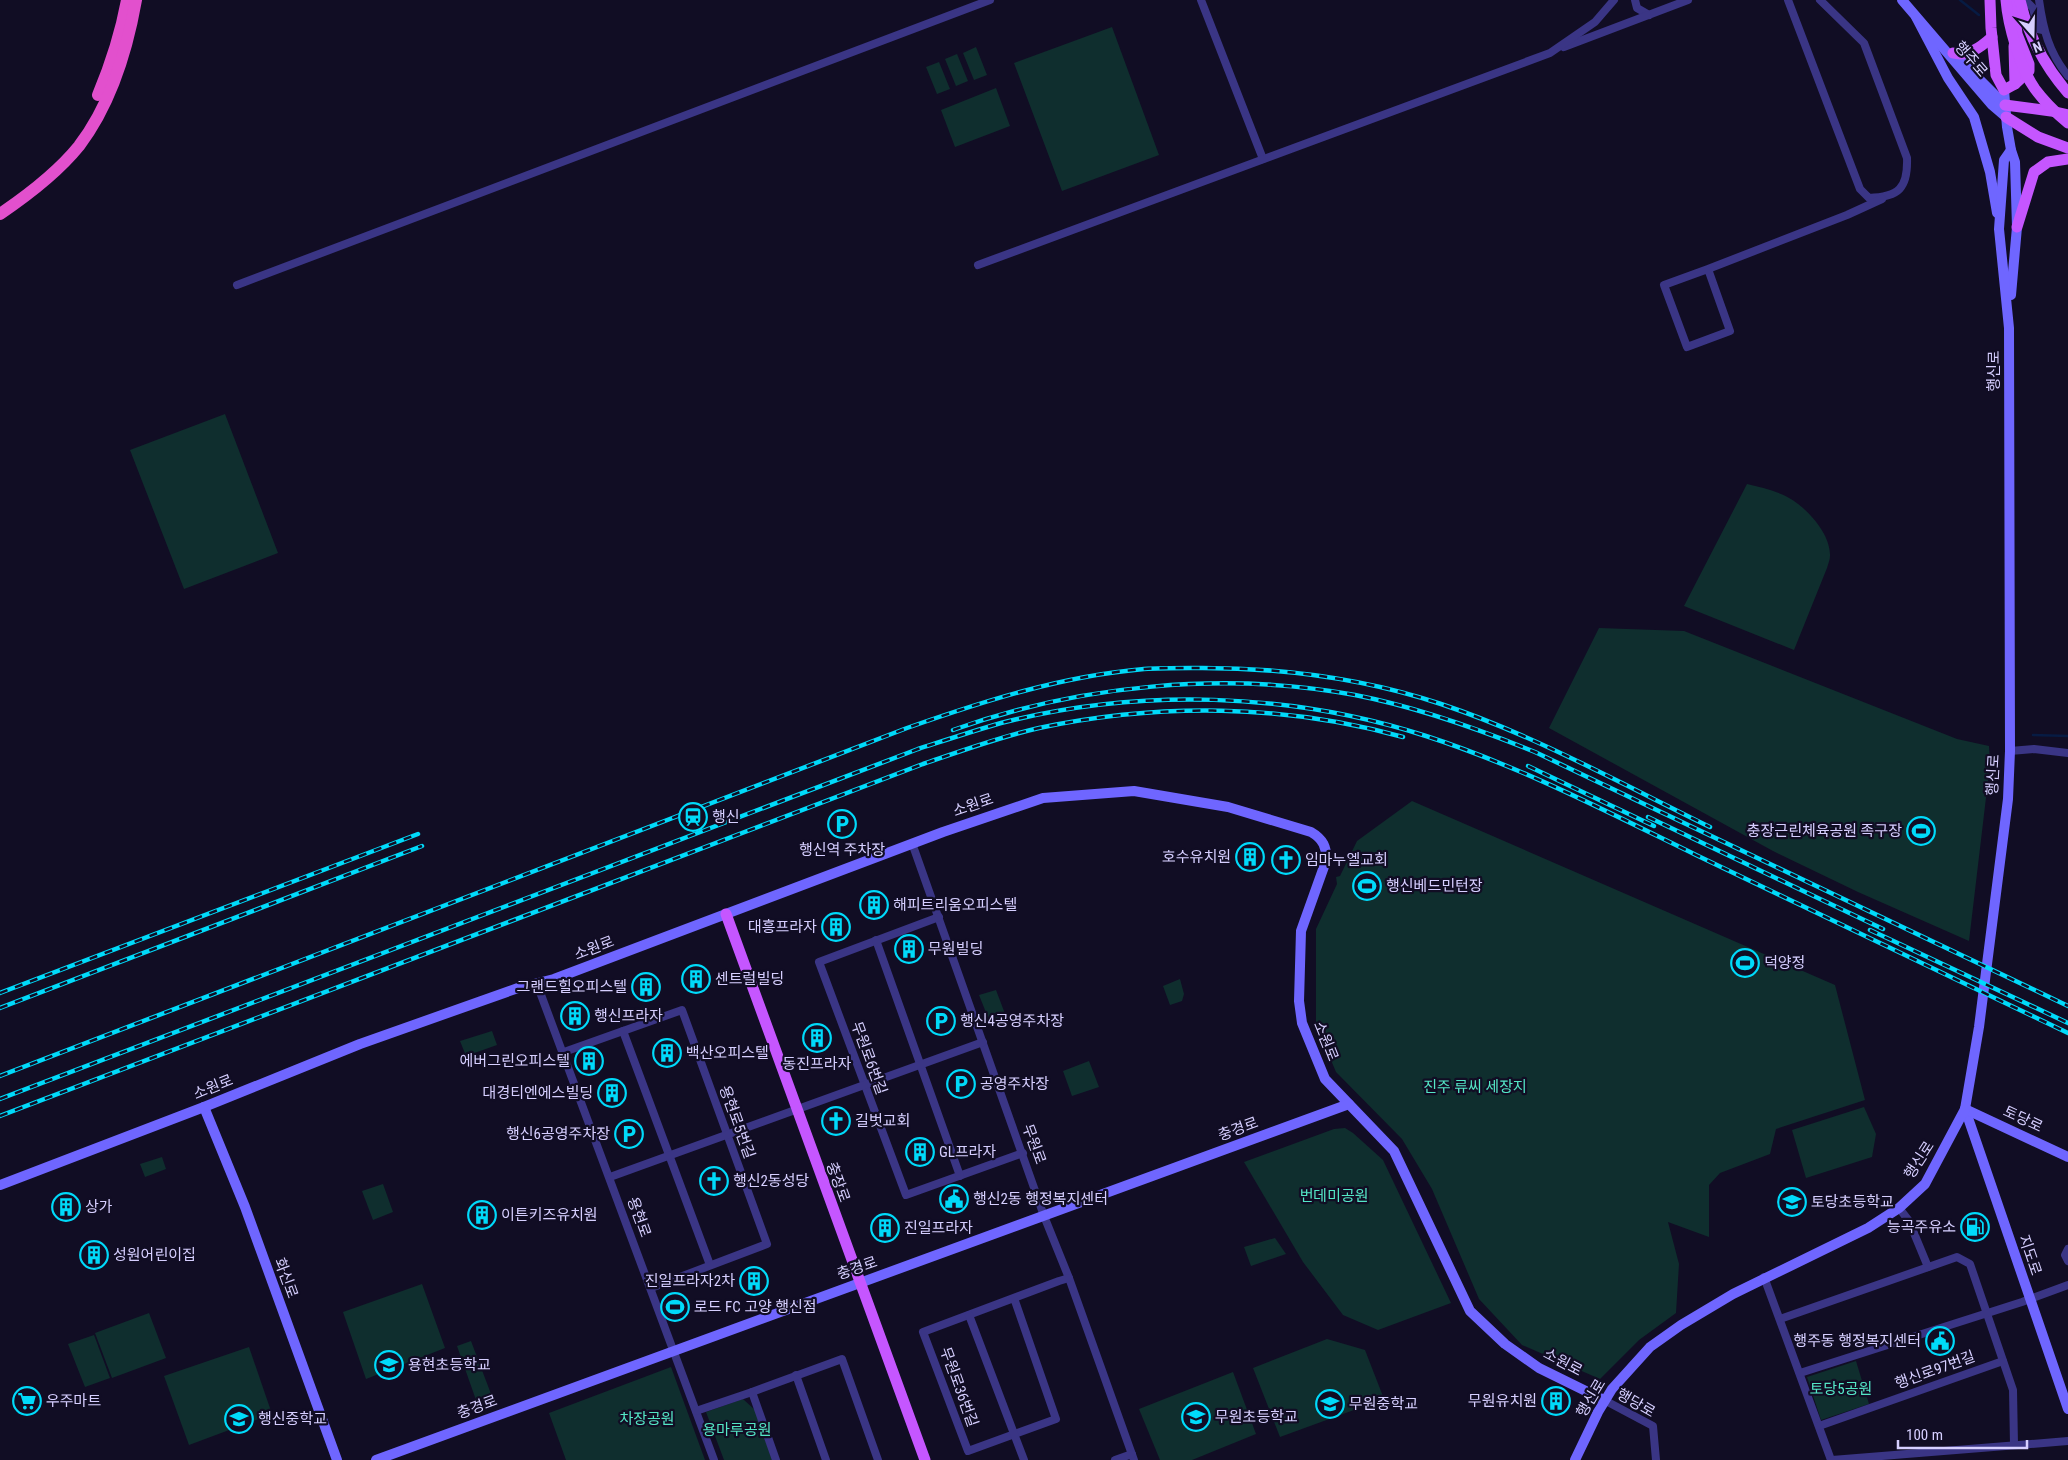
<svg xmlns="http://www.w3.org/2000/svg" width="2068" height="1460" font-family="'Roboto Condensed','Noto Sans KR',sans-serif">
<style>
.green{fill:#0f2e2e}
.lines{fill:none;stroke-linecap:round;stroke-linejoin:round}
.stream{stroke:#071b43;stroke-width:2.5}
.minor{stroke:#3a3585;stroke-width:8}
.secondary{stroke:#6f66ff;stroke-width:10}
.primary{stroke:#c556ff;stroke-width:11}
.trunk{stroke:#e250cd;stroke-width:12}
.rail-casing{stroke:#00dafa;stroke-width:4.5}
.rail{stroke:#110d24;stroke-width:2.5;stroke-dasharray:8;stroke-linecap:butt}
.primary-bridge{stroke:#c556ff;stroke-width:11}
.labels{text-anchor:middle;dominant-baseline:central;stroke-width:4.5;stroke-linejoin:round;paint-order:stroke}
.street-label{font-size:15px;fill:#d6cfff;stroke:#110d24}
.poi-label{font-size:15px;fill:#d6cfff;stroke:#110d24;text-anchor:start}
.park-label{font-size:15px;fill:#54e6c6;stroke:#110d24}
</style>
<rect width="100%" height="100%" fill="#110d24"/>
<g class="green">
<path d="M1112,27L1159,155L1062,191L1014,63Z"/>
<path d="M976,47L987,75L974,80L963,53Z"/>
<path d="M957,54L968,81L956,86L945,59Z"/>
<path d="M939,62L950,89L937,94L926,67Z"/>
<path d="M996,88L1010,126L955,147L941,110Z"/>
<path d="M225,414L278,553L184,589L130,450Z"/>
<path d="M1747,484C1758,487 1770,489 1781,494C1802,502 1831,532 1830,556C1830,560 1828,564 1827,568L1794,650L1684,606Z"/>
<path d="M1599,628L1684,631L1957,739L1989,746L1990,764L1969,941L1858,892L1773,851L1549,728Z"/>
<path d="M1412,801L1835,985L1865,1100L1776,1129L1770,1154L1720,1173L1709,1185V1237L1668,1222L1679,1264L1676,1313L1639,1340L1600,1379L1522,1345L1479,1299L1432,1189L1402,1139L1336,1072L1316,1025V929L1337,884L1336,877L1340,876L1357,841Z"/>
<path d="M1180,979L1184,994L1182,1001L1170,1005L1163,986Z"/>
<path d="M996,990L1007,1019L991,1025L979,995Z"/>
<path d="M492,1031L497,1045L466,1056L460,1041Z"/>
<path d="M1089,1061L1099,1087L1072,1096L1063,1071Z"/>
<path d="M1864,1107L1876,1134L1872,1157L1806,1178L1792,1130Z"/>
<path d="M1345,1128L1353,1133L1383,1160L1451,1303L1378,1330L1343,1315L1303,1262L1244,1162L1334,1129Z"/>
<path d="M162,1157L166,1169L145,1177L140,1164Z"/>
<path d="M383,1184L393,1212L373,1220L362,1191Z"/>
<path d="M1275,1238L1286,1254L1251,1266L1244,1247Z"/>
<path d="M422,1284L445,1348L366,1379L343,1312Z"/>
<path d="M149,1313L166,1358L112,1378L95,1333Z"/>
<path d="M94,1335L110,1378L85,1387L68,1344Z"/>
<path d="M1327,1339L1365,1350L1384,1399L1280,1437L1253,1368Z"/>
<path d="M471,1341L491,1394L476,1400L457,1346Z"/>
<path d="M249,1347L272,1414L189,1445L164,1376Z"/>
<path d="M1856,1361L1869,1404L1821,1420L1807,1377Z"/>
<path d="M671,1367L705,1460H566L549,1413Z"/>
<path d="M1233,1372L1256,1434L1192,1460H1160L1139,1409Z"/>
<path d="M743,1399L755,1410L772,1460H724L706,1412Z"/>
</g>
<g class="lines">
<g class="stream">
<path d="M1960,0L1979,15"/>
<path d="M2033,735L2068,736"/>
</g>
<g class="minor">
<path d="M1201,0L1263,159"/>
<path d="M1635,0L1637,8L1649,15"/>
<path d="M1788,0L1860,189L1869,198C1899,197 1908,188 1907,158L1864,43L1820,0"/>
<path d="M2039,0C2043,29 2049,53 2068,76"/>
<path d="M2028,3L2033,8L2038,29L2043,30"/>
<path d="M1564,47L1688,0"/>
<path d="M978,265L1550,53L1595,22L1614,0"/>
<path d="M1708,269L1664,285L1687,347L1730,331L1708,269L1847,215L1882,199"/>
<path d="M237,285L990,0"/>
<path d="M2010,751L2034,749L2068,753"/>
<path d="M912,843L1044,1216L1069,1278L1134,1460"/>
<path d="M939,917L819,962L906,1195L1023,1153"/>
<path d="M876,940L960,1176"/>
<path d="M537,984L714,1460"/>
<path d="M623,1031L710,1265"/>
<path d="M564,1052L682,1010L767,1244L651,1288"/>
<path d="M610,1177L983,1042"/>
<path d="M1899,1208L1909,1221L1928,1267"/>
<path d="M2068,1249L2065,1255L2068,1261"/>
<path d="M1764,1277L1831,1460"/>
<path d="M1014,1298L1056,1419L968,1451L923,1332L1059,1281L1069,1278"/>
<path d="M969,1315L1024,1460"/>
<path d="M1780,1319L1957,1257L1970,1264L2013,1390L2014,1445"/>
<path d="M1800,1373L2022,1302L2068,1285"/>
<path d="M796,1375L826,1460"/>
<path d="M1604,1400L1653,1426L1656,1460"/>
<path d="M696,1411L752,1392"/>
<path d="M1819,1426L2003,1361"/>
<path d="M776,1460L752,1392L842,1359L878,1460"/>
<path d="M1115,1460L1132,1454"/>
<path d="M1832,1460L2068,1441"/>
</g>
<g class="secondary">
<path d="M1902,0L1992,105L2006,117"/>
<path d="M1916,17L1948,78L1974,117L1990,172L1997,213"/>
<path d="M1960,60L2005,105"/>
<path d="M2004,90L2007,127L2011,150L2015,162L2017,227L2011,295"/>
<path d="M204,1107L245,1207L337,1460"/>
<path d="M1965,1109L2068,1409"/>
<path d="M1965,1109L2068,1157"/>
<path d="M0,1185L204,1107L360,1044L518,988L554,979L943,832L1043,798L1134,791L1228,807L1311,832C1323,839 1327,847 1326,861L1301,931L1299,1001L1302,1023L1325,1079L1394,1151L1470,1311L1505,1344L1539,1368L1604,1400"/>
<path d="M376,1460L1349,1104"/>
<path d="M1575,1460L1598,1412L1612,1389L1650,1347L1681,1325L1733,1294L1868,1228L1899,1208L1925,1184L1965,1109L1979,1027L2008,799L2010,751L2009,328L1999,229L2004,160L2011,150"/>
</g>
<g class="primary">
<path d="M1990,0L1991,28L1996,75L2004,90L2015,84L2029,71V64L2017,34L2013,0"/>
<path d="M2020,0C2028,36 2044,65 2068,93"/>
<path d="M2014,46L2015,84"/>
<path d="M1953,53C1968,57 1981,47 1992,37"/>
<path d="M2005,105L2051,111L2068,115"/>
<path d="M2006,117L2038,137L2068,148"/>
<path d="M2017,227L2034,172L2048,162L2068,159"/>
<path d="M726,914L925,1460"/>
</g>
<g class="trunk">
<path d="M98,95C111,64 121,33 127,0"/>
<path d="M0,214C28,195 58,172 79,146C111,104 127,51 136,0"/>
</g>
<defs>
<g id="rail">
<path d="M953,730C1078,685 1225,671 1355,695C1417,707 1476,728 1535,752L2068,1006"/>
<path d="M1528,766L1654,826"/>
<path d="M1648,817L1883,929"/>
<path d="M1870,930L2068,1023"/>
<path d="M0,993L418,834"/>
<path d="M0,1008L422,846"/>
<path d="M0,1076L907,728C984,701 1062,676 1144,669C1159,668 1175,668 1191,668C1275,667 1360,677 1441,704C1534,735 1622,784 1710,827"/>
<path d="M0,1099L918,749C946,740 973,731 1001,723C1138,688 1290,692 1426,736C1519,766 1608,812 1696,855C1820,914 1944,974 2068,1033"/>
<path d="M0,1116L923,764C961,751 999,737 1039,728C1159,703 1284,704 1403,737"/>
</g>
</defs>
<use href="#rail" class="rail-casing"/>
<use href="#rail" class="rail"/>
<path class="primary-bridge" d="M2006,0C2008,25 2020,68 2035,89C2044,101 2056,113 2068,123"/>
</g>
<defs>
<symbol id="station-ring" viewBox="-11 -11 22 22"><circle r="9.5" fill="#110d24" stroke="#00dafa" stroke-width="1.5"/><path d="M-3-6H3Q5-6 5-4V2Q5 4 3 4L4.5 6H3L1.5 4h-3L-3 6H-4.5L-3 4Q-5 4-5 2V-4Q-5-6-3-6ZM-3.5-4v3h7v-3ZM-3.5 1v1.5H-2V1ZM2 1v1.5H3.5V1Z" fill="#00dafa"/></symbol>
<symbol id="parking-ring" viewBox="-11 -11 22 22"><circle r="9.5" fill="#110d24" stroke="#00dafa" stroke-width="1.5"/><path d="M-3.5-5.5H1a3.5 3.5 0 0 1 0 7H-1V5.5H-3.5ZM-1-3.4V-.6H.8a1.4 1.4 0 0 0 0-2.8Z" fill="#00dafa"/></symbol>
<symbol id="stadium-ring" viewBox="-11 -11 22 22"><circle r="9.5" fill="#110d24" stroke="#00dafa" stroke-width="1.5"/><path d="M0-5a6.5 5 0 1 0 0 10a6.5 5 0 1 0 0-10ZM-3.5-1.8h7v3.6h-7Z" fill="#00dafa"/></symbol>
<symbol id="building-ring" viewBox="-11 -11 22 22"><circle r="9.5" fill="#110d24" stroke="#00dafa" stroke-width="1.5"/><path d="M-4-6H4V6H1V3H-1V6H-4ZM-2.5-4.3h1.7v1.8h-1.7ZM.8-4.3h1.7v1.8H.8ZM-2.5-1h1.7V.8h-1.7ZM.8-1h1.7V.8H.8Z" fill="#00dafa"/></symbol>
<symbol id="church-ring" viewBox="-11 -11 22 22"><circle r="9.5" fill="#110d24" stroke="#00dafa" stroke-width="1.5"/><path d="M-1.2-6h2.4v3.5h3.3v2.4h-3.3V6h-2.4V-.1h-3.3v-2.4h3.3Z" fill="#00dafa"/></symbol>
<symbol id="civic-ring" viewBox="-11 -11 22 22"><circle r="9.5" fill="#110d24" stroke="#00dafa" stroke-width="1.5"/><path d="M-.6-6.5H3V-4.5H.6V-3L4-1V1h2V6H-6V1h2V-1L-.6-3ZM-1.2 2.5V6h2.4V2.5Z" fill="#00dafa"/></symbol>
<symbol id="school-ring" viewBox="-11 -11 22 22"><circle r="9.5" fill="#110d24" stroke="#00dafa" stroke-width="1.5"/><path d="M0-5L7-2L0 1L-7-2ZM-4 1L0 2.5L4 1V4Q0 6-4 4Z" fill="#00dafa"/></symbol>
<symbol id="fuel-ring" viewBox="-11 -11 22 22"><circle r="9.5" fill="#110d24" stroke="#00dafa" stroke-width="1.5"/><path d="M-5.5-6h7V0h2V4h1.3V-2.5L3-4.5l.8-.8L6-3V5H2.5V1h-1V6h-7ZM-4.2-4.7v3.2H.2V-4.7Z" fill="#00dafa"/></symbol>
<symbol id="supermarket-ring" viewBox="-11 -11 22 22"><circle r="9.5" fill="#110d24" stroke="#00dafa" stroke-width="1.5"/><path d="M-6-5.5h2.5l.6 2H6L4.5 2H-2.5L-4.4-4H-6ZM-1.5 3.2a1.3 1.3 0 1 0 .1 0ZM3 3.2a1.3 1.3 0 1 0 .1 0Z" fill="#00dafa"/></symbol>
</defs>
<g fill-rule="evenodd">
<use href="#station-ring" x="677" y="801" width="32" height="32"/>
<use href="#parking-ring" x="826" y="808" width="32" height="32"/>
<use href="#stadium-ring" x="1905" y="815" width="32" height="32"/>
<use href="#building-ring" x="1234" y="841" width="32" height="32"/>
<use href="#church-ring" x="1270" y="844" width="32" height="32"/>
<use href="#stadium-ring" x="1351" y="870" width="32" height="32"/>
<use href="#building-ring" x="858" y="889" width="32" height="32"/>
<use href="#building-ring" x="820" y="911" width="32" height="32"/>
<use href="#building-ring" x="893" y="933" width="32" height="32"/>
<use href="#stadium-ring" x="1729" y="947" width="32" height="32"/>
<use href="#building-ring" x="680" y="963" width="32" height="32"/>
<use href="#building-ring" x="630" y="971" width="32" height="32"/>
<use href="#building-ring" x="559" y="1000" width="32" height="32"/>
<use href="#parking-ring" x="925" y="1005" width="32" height="32"/>
<use href="#building-ring" x="801" y="1022" width="32" height="32"/>
<use href="#building-ring" x="651" y="1037" width="32" height="32"/>
<use href="#building-ring" x="573" y="1045" width="32" height="32"/>
<use href="#parking-ring" x="945" y="1068" width="32" height="32"/>
<use href="#building-ring" x="596" y="1077" width="32" height="32"/>
<use href="#church-ring" x="820" y="1105" width="32" height="32"/>
<use href="#parking-ring" x="613" y="1118" width="32" height="32"/>
<use href="#building-ring" x="904" y="1136" width="32" height="32"/>
<use href="#church-ring" x="698" y="1165" width="32" height="32"/>
<use href="#civic-ring" x="938" y="1183" width="32" height="32"/>
<use href="#school-ring" x="1776" y="1186" width="32" height="32"/>
<use href="#building-ring" x="50" y="1191" width="32" height="32"/>
<use href="#building-ring" x="466" y="1199" width="32" height="32"/>
<use href="#fuel-ring" x="1959" y="1211" width="32" height="32"/>
<use href="#building-ring" x="869" y="1212" width="32" height="32"/>
<use href="#building-ring" x="78" y="1239" width="32" height="32"/>
<use href="#building-ring" x="738" y="1265" width="32" height="32"/>
<use href="#stadium-ring" x="659" y="1291" width="32" height="32"/>
<use href="#civic-ring" x="1924" y="1325" width="32" height="32"/>
<use href="#school-ring" x="373" y="1349" width="32" height="32"/>
<use href="#supermarket-ring" x="11" y="1385" width="32" height="32"/>
<use href="#building-ring" x="1540" y="1385" width="32" height="32"/>
<use href="#school-ring" x="1314" y="1388" width="32" height="32"/>
<use href="#school-ring" x="1180" y="1401" width="32" height="32"/>
<use href="#school-ring" x="223" y="1403" width="32" height="32"/>
</g>
<g class="labels">
<g class="street-label">
<text transform="translate(1971 59) rotate(49)">행주로</text>
<text transform="translate(1994 371) rotate(-90)">행신로</text>
<text transform="translate(1993 775) rotate(-87)">행신로</text>
<text transform="translate(973 805) rotate(-19)">소원로</text>
<text transform="translate(594 948) rotate(-21)">소원로</text>
<text transform="translate(1326 1041) rotate(68)">소원로</text>
<text transform="translate(869 1058) rotate(70)">무원로6번길</text>
<text transform="translate(213 1087) rotate(-22)">소원로</text>
<text transform="translate(2023 1119) rotate(25)">토당로</text>
<text transform="translate(737 1122) rotate(70)">용현로5번길</text>
<text transform="translate(1238 1129) rotate(-20)">충경로</text>
<text transform="translate(1034 1144) rotate(70)">무원로</text>
<text transform="translate(1919 1160) rotate(-57)">행신로</text>
<text transform="translate(838 1182) rotate(70)">충장로</text>
<text transform="translate(639 1217) rotate(70)">용현로</text>
<text transform="translate(2030 1255) rotate(71)">지도로</text>
<text transform="translate(857 1268) rotate(-19)">충경로</text>
<text transform="translate(286 1278) rotate(70)">화신로</text>
<text transform="translate(1563 1362) rotate(28)">소원로</text>
<text transform="translate(1935 1370) rotate(-20)">행신로97번길</text>
<text transform="translate(959 1387) rotate(70)">무원로36번길</text>
<text transform="translate(1591 1398) rotate(-59)">행신로</text>
<text transform="translate(1636 1403) rotate(30)">행당로</text>
<text transform="translate(477 1407) rotate(-20)">충경로</text>
</g>
<g class="poi-label">
<text x="712" y="817">행신</text>
<text x="1902" y="831" text-anchor="end">충장근린체육공원 족구장</text>
<text x="842" y="850" text-anchor="middle">행신역 주차장</text>
<text x="1231" y="857" text-anchor="end">호수유치원</text>
<text x="1305" y="860">임마누엘교회</text>
<text x="1386" y="886">행신베드민턴장</text>
<text x="893" y="905">해피트리움오피스텔</text>
<text x="817" y="927" text-anchor="end">대흥프라자</text>
<text x="928" y="949">무원빌딩</text>
<text x="1764" y="963">덕양정</text>
<text x="715" y="979">센트럴빌딩</text>
<text x="627" y="987" text-anchor="end">그랜드힐오피스텔</text>
<text x="594" y="1016">행신프라자</text>
<text x="960" y="1021">행신4공영주차장</text>
<text x="686" y="1053">백산오피스텔</text>
<text x="570" y="1061" text-anchor="end">에버그린오피스텔</text>
<text x="817" y="1064" text-anchor="middle">동진프라자</text>
<text x="980" y="1084">공영주차장</text>
<text x="593" y="1093" text-anchor="end">대경티엔에스빌딩</text>
<text x="855" y="1121">길벗교회</text>
<text x="610" y="1134" text-anchor="end">행신6공영주차장</text>
<text x="939" y="1152">GL프라자</text>
<text x="733" y="1181">행신2동성당</text>
<text x="973" y="1199">행신2동 행정복지센터</text>
<text x="1811" y="1202">토당초등학교</text>
<text x="85" y="1207">상가</text>
<text x="501" y="1215">이튼키즈유치원</text>
<text x="1956" y="1227" text-anchor="end">능곡주유소</text>
<text x="904" y="1228">진일프라자</text>
<text x="113" y="1255">성원어린이집</text>
<text x="735" y="1281" text-anchor="end">진일프라자2차</text>
<text x="694" y="1307">로드 FC 고양 행신점</text>
<text x="1921" y="1341" text-anchor="end">행주동 행정복지센터</text>
<text x="408" y="1365">용현초등학교</text>
<text x="46" y="1401">우주마트</text>
<text x="1537" y="1401" text-anchor="end">무원유치원</text>
<text x="1349" y="1404">무원중학교</text>
<text x="1215" y="1417">무원초등학교</text>
<text x="258" y="1419">행신중학교</text>
</g>
<g class="park-label">
<text x="1475" y="1087">진주 류씨 세장지</text>
<text x="1334" y="1196">번데미공원</text>
<text x="1841" y="1389">토당5공원</text>
<text x="647" y="1419">차장공원</text>
<text x="737" y="1430">용마루공원</text>
</g>
</g>
<g transform="translate(2033 35) rotate(160)" stroke="#110d24" stroke-width="4" paint-order="stroke">
<path d="M0-4L9 19L0 12L-9 19Z" fill="#d6cfff"/>
<text y="-8" font-size="14" font-weight="bold" text-anchor="middle" fill="#d6cfff">N</text>
</g>
<path d="M1898 1440v8h129v-8" fill="none" stroke="#d6cfff" stroke-width="2.5"/>
<text x="1906" y="1440" font-size="15" fill="#d6cfff" stroke="#110d24" stroke-width="4" paint-order="stroke">100 m</text>
</svg>
